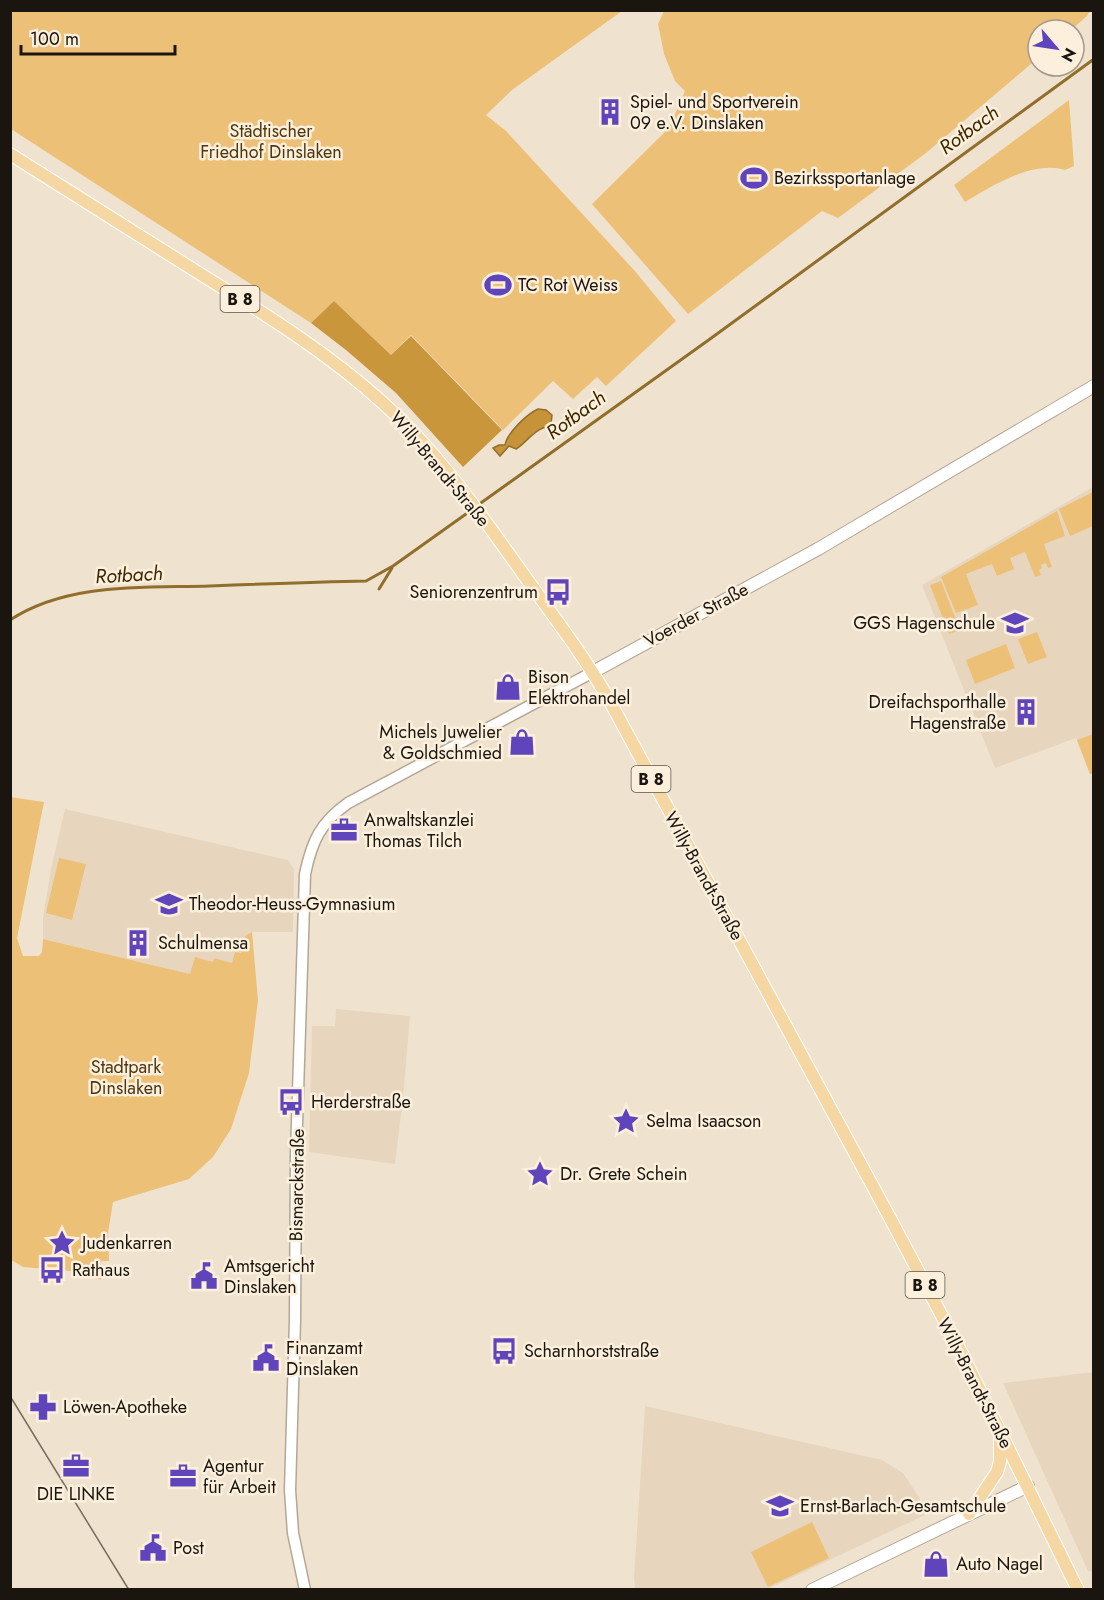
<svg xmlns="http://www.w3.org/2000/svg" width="1104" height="1600" font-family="Jost,sans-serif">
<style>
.built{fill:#e7d6bd}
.green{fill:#edc078}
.forest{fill:#c9963b}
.water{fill:#c69338;stroke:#926e2c;stroke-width:1.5}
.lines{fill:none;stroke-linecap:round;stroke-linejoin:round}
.stream{stroke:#926e2c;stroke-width:3}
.tertiary-casing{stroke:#b3a796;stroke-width:13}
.secondary-casing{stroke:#b3a796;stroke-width:14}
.primary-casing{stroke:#fff;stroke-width:14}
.tertiary{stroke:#fff;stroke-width:10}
.secondary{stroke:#fff;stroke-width:12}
.primary{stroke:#f5d7a4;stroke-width:12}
.tram{stroke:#746d60;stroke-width:1.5}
.labels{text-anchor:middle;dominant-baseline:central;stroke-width:5;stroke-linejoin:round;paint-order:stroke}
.shield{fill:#fcf0dd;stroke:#5e574d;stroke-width:1.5}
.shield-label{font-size:16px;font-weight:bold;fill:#1a160f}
.poi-label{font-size:18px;fill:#1a160f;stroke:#fcf0dd;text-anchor:start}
.park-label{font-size:18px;fill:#4c3710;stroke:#fcf0dd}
.street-label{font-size:18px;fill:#1a160f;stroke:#fcf0dd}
.water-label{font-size:20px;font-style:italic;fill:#3c2700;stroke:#fcf0dd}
</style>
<rect width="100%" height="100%" fill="#efe3d0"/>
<g class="built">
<path d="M1093,487V773L1090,774L1076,738L995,768L922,585Z"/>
<path d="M65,809L288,860L294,869L293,932H252L248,936L241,954L232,963L214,959V962L190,974L43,939V918L51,869Z"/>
<path d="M336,1009L410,1016L403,1098L395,1164L309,1152L312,1026H335Z"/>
<path d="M1093,1372V1571H1088L1003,1383Z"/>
<path d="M645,1406L882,1460L903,1473L919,1497L925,1515L768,1589L635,1590L634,1578Z"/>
</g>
<g class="green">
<path d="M10,11H622L512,90L486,115L506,131L634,270L676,321L606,386L597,377L573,399L553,381L503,430L411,335L391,355L334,301L311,323L11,129Z"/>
<path d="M664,11V10L1090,11L1087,16L1071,30H1038V58L926,153L838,218L822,211L688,314L592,204L669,128L685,91L675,81L664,54L658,24Z"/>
<path d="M1069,100L1074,166L1065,170C1033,160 992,186 965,202L954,185Z"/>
<path d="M1093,492V526L1070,536L1059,509Z"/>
<path d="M1057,511L1065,536L1044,544L1052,567L1048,568L1046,563L1041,565L1042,568L1039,570L1041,575L1035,577L1025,552L1010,558L1014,569L997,576L992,564L966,574L978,605L956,613L941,577Z"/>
<path d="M941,581L960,630L949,634L930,585Z"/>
<path d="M1037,632L1047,657L1028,664L1018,639Z"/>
<path d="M1006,644L1015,668L975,684L966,660Z"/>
<path d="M1093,734V773L1090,774L1077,740Z"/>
<path d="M10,797L44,802L17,938L23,956H39L42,952L43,939L190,974L195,957L213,962L214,958L232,963L235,952L241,953L244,937L252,932L258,1000L249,1073L231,1129L213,1157L189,1179L113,1202L108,1233L109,1261H101V1280L82,1272L23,1267L11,1260Z"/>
<path d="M59,858L86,864L72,920L46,913Z"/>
<path d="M812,1522L829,1558L768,1587L751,1552Z"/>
</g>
<path class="forest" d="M334,301L391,355L411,336L502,430L463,467L396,393L346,350L311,323Z"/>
<path class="water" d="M538,409L546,410L552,415L551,424C549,426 546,427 543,428C532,432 525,444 516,449L509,446L500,456L493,448L499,445H505C507,433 527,414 538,409Z"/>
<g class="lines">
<g class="stream">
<path d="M478,505L710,339L1094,59"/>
<path d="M379,589L392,568"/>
<path d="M10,620C68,582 144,588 210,586C262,584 314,582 366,581L393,566L473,509"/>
</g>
<defs>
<path id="tertiary" d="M305,1590L293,1533L290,1490L295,1320L296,1154L305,874C312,841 320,823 348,803L593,672"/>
<g id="secondary">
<path d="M593,672L818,549L1094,386"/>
<path d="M812,1590L1028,1486"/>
</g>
<g id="primary">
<path d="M10,154C74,194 138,235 202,275C265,314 328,353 383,403C437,451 479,512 521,571C551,613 582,653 608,698L890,1218L961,1352L1078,1590"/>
<path d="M969,1514L997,1472L1000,1462V1435"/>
</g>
</defs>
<use href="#tertiary" class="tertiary-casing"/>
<use href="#secondary" class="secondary-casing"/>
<use href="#primary" class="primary-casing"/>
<use href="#tertiary" class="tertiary"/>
<use href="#secondary" class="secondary"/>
<use href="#primary" class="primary"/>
<path class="tram" d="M10,1396L129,1590"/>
</g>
<defs>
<symbol id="building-bare" viewBox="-9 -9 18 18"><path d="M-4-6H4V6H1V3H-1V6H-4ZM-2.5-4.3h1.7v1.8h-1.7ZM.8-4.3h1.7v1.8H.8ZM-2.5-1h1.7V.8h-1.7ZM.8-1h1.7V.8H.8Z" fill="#5f44bc" stroke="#fcf0dd" stroke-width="2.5" paint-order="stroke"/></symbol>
<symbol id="stadium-bare" viewBox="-9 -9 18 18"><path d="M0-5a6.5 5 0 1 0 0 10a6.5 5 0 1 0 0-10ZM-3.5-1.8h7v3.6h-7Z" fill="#5f44bc" stroke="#fcf0dd" stroke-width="2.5" paint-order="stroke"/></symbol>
<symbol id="bus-bare" viewBox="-9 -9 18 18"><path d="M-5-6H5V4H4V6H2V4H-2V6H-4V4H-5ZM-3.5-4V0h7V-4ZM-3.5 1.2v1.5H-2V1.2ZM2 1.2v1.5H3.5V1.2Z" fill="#5f44bc" stroke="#fcf0dd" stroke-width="2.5" paint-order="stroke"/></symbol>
<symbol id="school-bare" viewBox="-9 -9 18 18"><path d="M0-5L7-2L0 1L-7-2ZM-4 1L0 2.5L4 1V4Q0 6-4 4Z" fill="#5f44bc" stroke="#fcf0dd" stroke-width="2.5" paint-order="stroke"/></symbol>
<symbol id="shop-bare" viewBox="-9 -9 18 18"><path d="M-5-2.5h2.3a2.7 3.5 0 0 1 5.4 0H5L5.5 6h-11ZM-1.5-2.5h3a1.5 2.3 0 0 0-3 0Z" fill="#5f44bc" stroke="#fcf0dd" stroke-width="2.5" paint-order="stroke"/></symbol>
<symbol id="office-bare" viewBox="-9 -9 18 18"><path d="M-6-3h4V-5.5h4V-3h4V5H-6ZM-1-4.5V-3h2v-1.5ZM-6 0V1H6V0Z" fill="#5f44bc" stroke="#fcf0dd" stroke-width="2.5" paint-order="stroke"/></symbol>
<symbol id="sight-bare" viewBox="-9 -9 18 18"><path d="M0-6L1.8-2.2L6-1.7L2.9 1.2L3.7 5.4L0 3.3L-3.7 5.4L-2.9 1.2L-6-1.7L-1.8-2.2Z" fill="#5f44bc" stroke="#fcf0dd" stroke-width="2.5" paint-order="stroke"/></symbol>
<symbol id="civic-bare" viewBox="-9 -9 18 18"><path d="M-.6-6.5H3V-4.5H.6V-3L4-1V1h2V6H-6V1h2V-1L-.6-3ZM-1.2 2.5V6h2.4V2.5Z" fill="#5f44bc" stroke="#fcf0dd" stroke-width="2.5" paint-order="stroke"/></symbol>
<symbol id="pharmacy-bare" viewBox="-9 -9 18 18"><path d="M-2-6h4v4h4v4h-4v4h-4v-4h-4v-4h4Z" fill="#5f44bc" stroke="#fcf0dd" stroke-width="2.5" paint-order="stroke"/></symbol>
</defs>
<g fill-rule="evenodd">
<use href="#building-bare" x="591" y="93" width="38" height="38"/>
<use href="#stadium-bare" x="735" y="159" width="38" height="38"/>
<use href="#stadium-bare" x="479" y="266" width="38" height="38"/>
<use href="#bus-bare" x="539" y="573" width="38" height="38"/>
<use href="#school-bare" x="996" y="604" width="38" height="38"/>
<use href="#shop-bare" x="489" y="668" width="38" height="38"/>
<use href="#building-bare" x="1007" y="693" width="38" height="38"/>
<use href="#shop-bare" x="503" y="723" width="38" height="38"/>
<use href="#office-bare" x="325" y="811" width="38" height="38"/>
<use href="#school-bare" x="150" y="885" width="38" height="38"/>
<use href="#building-bare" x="119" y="924" width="38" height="38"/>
<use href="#bus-bare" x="272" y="1083" width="38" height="38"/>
<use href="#sight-bare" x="607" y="1102" width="38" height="38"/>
<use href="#sight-bare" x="521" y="1155" width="38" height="38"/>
<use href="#sight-bare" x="43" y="1224" width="38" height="38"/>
<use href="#bus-bare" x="33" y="1251" width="38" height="38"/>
<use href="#civic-bare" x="185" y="1257" width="38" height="38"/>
<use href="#bus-bare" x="485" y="1332" width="38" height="38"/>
<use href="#civic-bare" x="247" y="1339" width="38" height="38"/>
<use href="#pharmacy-bare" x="24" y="1388" width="38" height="38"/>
<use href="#office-bare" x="57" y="1447" width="38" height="38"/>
<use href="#office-bare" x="164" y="1457" width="38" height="38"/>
<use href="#school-bare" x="761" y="1487" width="38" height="38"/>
<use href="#civic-bare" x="134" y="1529" width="38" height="38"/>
<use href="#shop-bare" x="917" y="1545" width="38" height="38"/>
</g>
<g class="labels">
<g class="shield">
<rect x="220.5" y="286" width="39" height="26" rx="4.5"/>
<rect x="631.5" y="766" width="39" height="26" rx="4.5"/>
<rect x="905.5" y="1272" width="39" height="26" rx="4.5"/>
</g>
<g class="shield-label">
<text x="240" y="299">B 8</text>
<text x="651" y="779">B 8</text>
<text x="925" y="1285">B 8</text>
</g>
<g class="poi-label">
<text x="630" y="102">Spiel- und Sportverein<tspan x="630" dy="21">09 e.V. Dinslaken</tspan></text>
<text x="774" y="178">Bezirkssportanlage</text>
<text x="518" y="285">TC Rot Weiss</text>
<text x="538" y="592" text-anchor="end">Seniorenzentrum</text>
<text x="995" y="623" text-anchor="end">GGS Hagenschule</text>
<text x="528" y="677">Bison<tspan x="528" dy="21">Elektrohandel</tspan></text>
<text x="1006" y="702" text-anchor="end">Dreifachsporthalle<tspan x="1006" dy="21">Hagenstraße</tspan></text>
<text x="502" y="732" text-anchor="end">Michels Juwelier<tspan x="502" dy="21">&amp; Goldschmied</tspan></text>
<text x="364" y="820">Anwaltskanzlei<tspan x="364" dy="21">Thomas Tilch</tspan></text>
<text x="189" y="904">Theodor-Heuss-Gymnasium</text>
<text x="158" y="943">Schulmensa</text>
<text x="311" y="1102">Herderstraße</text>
<text x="646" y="1121">Selma Isaacson</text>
<text x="560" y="1174">Dr. Grete Schein</text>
<text x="82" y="1243">Judenkarren</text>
<text x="224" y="1266">Amtsgericht<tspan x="224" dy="21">Dinslaken</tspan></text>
<text x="72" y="1270">Rathaus</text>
<text x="286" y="1348">Finanzamt<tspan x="286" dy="21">Dinslaken</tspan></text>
<text x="524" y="1351">Scharnhorststraße</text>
<text x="63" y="1407">Löwen-Apotheke</text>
<text x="203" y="1466">Agentur<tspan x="203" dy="21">für Arbeit</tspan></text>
<text x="76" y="1494" text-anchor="middle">DIE LINKE</text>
<text x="800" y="1506">Ernst-Barlach-Gesamtschule</text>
<text x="173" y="1548">Post</text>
<text x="956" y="1564">Auto Nagel</text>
</g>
<g class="park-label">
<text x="271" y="131">Städtischer<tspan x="271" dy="21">Friedhof Dinslaken</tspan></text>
<text x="126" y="1067">Stadtpark<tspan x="126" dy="21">Dinslaken</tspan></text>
</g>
<g class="street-label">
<text transform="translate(440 469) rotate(50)">Willy-Brandt-Straße</text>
<text transform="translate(696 615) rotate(-28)">Voerder Straße</text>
<text transform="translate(704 876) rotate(61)">Willy-Brandt-Straße</text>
<text transform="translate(297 1185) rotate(-89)">Bismarckstraße</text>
<text transform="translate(975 1383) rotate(63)">Willy-Brandt-Straße</text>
</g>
<g class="water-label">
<text transform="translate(969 130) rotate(-36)">Rotbach</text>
<text transform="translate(576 415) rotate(-36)">Rotbach</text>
<text transform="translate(129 575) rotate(-3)">Rotbach</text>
</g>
</g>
<rect width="1104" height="1600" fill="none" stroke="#1a160f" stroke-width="24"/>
<g transform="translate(1056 48) rotate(119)"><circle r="28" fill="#fcf0dd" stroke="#a2998b" stroke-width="1.5"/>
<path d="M0-4.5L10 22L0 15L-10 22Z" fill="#5f44bc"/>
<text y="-9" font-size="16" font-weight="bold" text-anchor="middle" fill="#1a160f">N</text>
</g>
<path d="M21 45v9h154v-9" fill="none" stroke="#1a160f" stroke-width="3"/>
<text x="30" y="45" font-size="18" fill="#1a160f" stroke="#fcf0dd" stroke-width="4.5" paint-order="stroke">100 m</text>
</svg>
